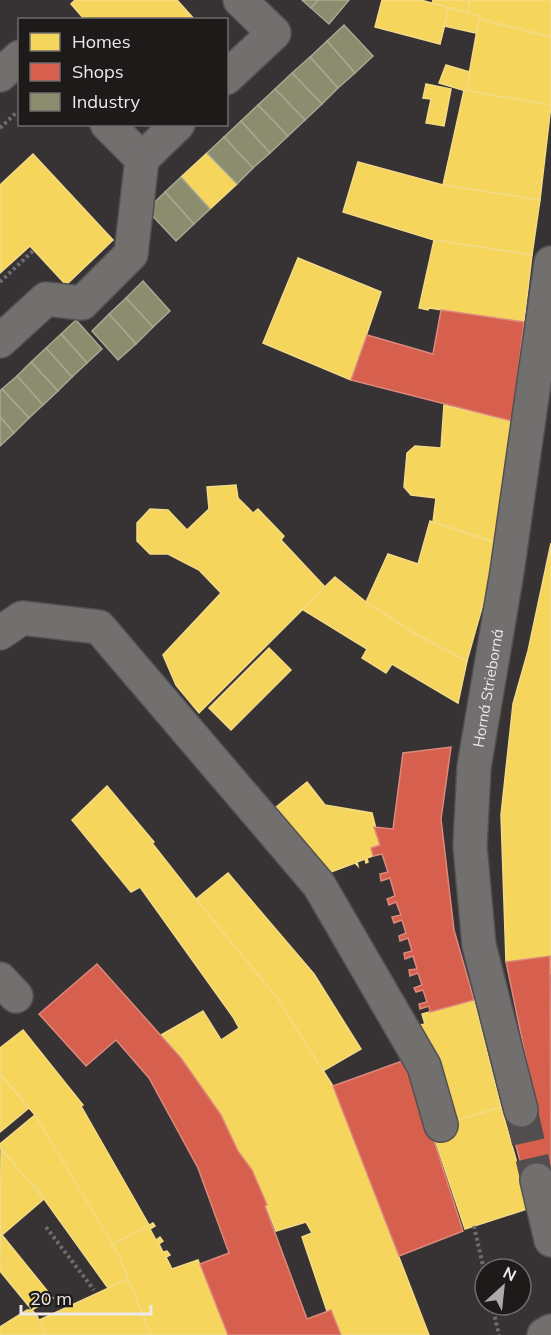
<svg xmlns="http://www.w3.org/2000/svg" width="551" height="1335" font-family="Mulish,sans-serif">
<style>
.homes{fill:#f6d55c;stroke:#f3db86;stroke-width:1.5}
.shops{fill:#d6604d;stroke:#dd897c;stroke-width:1.5}
.industry{fill:#8c8c6e;stroke:#a9a893;stroke-width:1.5}
.lines{fill:none;stroke-linecap:round;stroke-linejoin:round}
.minor-tunnel{stroke:#524d4e;stroke-width:33;stroke-dasharray:33 16;stroke-linecap:butt}
.minor-casing{stroke:#545051;stroke-width:36}
.path{stroke:#6f6c6d;stroke-width:4;stroke-dasharray:3 3;stroke-linecap:butt}
.minor{stroke:#726f6f;stroke-width:33}
.labels{text-anchor:middle;dominant-baseline:central;stroke-width:6;stroke-linejoin:round;paint-order:stroke}
.street-label{font-size:15px;fill:#ede8e9;stroke:#1d1a1a}
</style>
<rect width="100%" height="100%" fill="#373233"/>
<g class="homes">
<path d="M75,0H177L195,20H85L71,4Z"/>
<path d="M382,0H421L449,8L440,44L375,27Z"/>
<path d="M433,0H470L468,13L432,3Z"/>
<path d="M470,0H551V37L479,19L480,16L468,13Z"/>
<path d="M449,8L480,16L476,33L444,26Z"/>
<path d="M479,19L551,37V105L466,91Z"/>
<path d="M446,65L470,72L466,91L439,83Z"/>
<path d="M426,84L451,89L444,126L426,123L431,99L423,98Z"/>
<path d="M464,90L551,105L540,200L443,185Z"/>
<path d="M207,153L237,184L210,209L181,177Z"/>
<path d="M33,154L113,240L66,285L30,246L0,273V185Z"/>
<path d="M358,162L443,185L540,200L532,255L434,240L343,212Z"/>
<path d="M434,240L532,255L524,322L429,308L428,310L419,308Z"/>
<path d="M298,258L381,292L351,380L263,343Z"/>
<path d="M444,405L512,421L500,544L433,522L436,498L411,495L404,487L407,453L415,446L441,448Z"/>
<path d="M236,485L238,498L253,513L258,509L284,536L281,540L325,587L199,713L176,685L163,655L221,593L199,570L168,554H150L137,541V523L150,509L168,510L187,530L209,509L207,487Z"/>
<path d="M430,521L500,544L467,661L419,636L366,602L388,554L418,564Z"/>
<path d="M551,543V973L550,974V956L506,962L501,815L513,704L528,651Z"/>
<path d="M335,577L366,602L419,636L467,661L458,703L392,664L386,673L362,658L367,649L302,609Z"/>
<path d="M269,648L291,670L231,730L209,708Z"/>
<path d="M307,782L325,805L372,813L380,845L371,848L373,856L367,858L368,862L366,863L365,859L357,862L358,866L355,863L328,873L276,807Z"/>
<path d="M107,786L154,842L152,843L196,899L278,999L333,1086L429,1335H341L331,1310L327,1311L302,1237L312,1233L306,1222L276,1231L252,1170L238,1151L221,1115L181,1058L161,1035L203,1011L221,1040L239,1028L233,1017L140,887L131,892L72,820Z"/>
<path d="M228,873L314,974L361,1049L323,1071L278,999L196,899Z"/>
<path d="M474,1000L501,1107L456,1121L428,1055L420,1025L425,1024L422,1014Z"/>
<path d="M23,1030L83,1105L81,1106L149,1225L112,1245L35,1115L0,1074V1048Z"/>
<path d="M0,1074L29,1108L0,1132Z"/>
<path d="M501,1107L530,1208L465,1229L431,1128Z"/>
<path d="M35,1115L119,1255L128,1279L108,1288L34,1185L32,1186L0,1147V1144Z"/>
<path d="M1,1149L44,1199L2,1235L53,1298L32,1310L0,1271Z"/>
<path d="M153,1223L155,1226L150,1229L156,1240L160,1237L163,1241L159,1244L163,1252L167,1251L170,1255L166,1257L172,1269L198,1260L228,1335H151L119,1255L112,1245Z"/>
<path d="M128,1279L151,1335H46L39,1320Z"/>
<path d="M27,1310H32L37,1316L46,1335H0V1327Z"/>
</g>
<g class="shops">
<path d="M441,310L524,322L512,421L351,380L367,335L433,354Z"/>
<path d="M451,747L441,819L454,930L474,1000L430,1012L429,1006L420,1009L419,1004L427,1002L423,990L416,992L414,988L422,985L418,973L410,976L409,970L417,969L413,956L405,959L404,953L412,951L408,938L400,941L399,936L406,933L402,920L394,923L392,917L401,915L396,902L389,905L387,899L395,896L390,878L381,881L380,874L388,872L382,854L373,856L371,848L380,845L374,827L393,829L403,753Z"/>
<path d="M550,956L551,1176L526,1183L507,1112L536,1107L506,962Z"/>
<path d="M97,964L181,1058L221,1115L238,1151L252,1170L267,1205L265,1206L307,1319L331,1310L341,1335H228L200,1264L229,1253L198,1168L149,1078L116,1040L86,1066L39,1014Z"/>
<path d="M405,1060H408L463,1231L399,1256L333,1086Z"/>
</g>
<g class="industry">
<path d="M302,0H318L311,8Z"/>
<path d="M318,0H349L329,24L311,8Z"/>
<path d="M344,25L373,56L355,73L327,41Z"/>
<path d="M327,41L355,73L338,88L310,57Z"/>
<path d="M310,57L338,88L322,104L292,73Z"/>
<path d="M292,73L322,104L305,120L275,89Z"/>
<path d="M275,89L305,120L288,136L258,105Z"/>
<path d="M258,105L288,136L270,153L241,121Z"/>
<path d="M241,121L270,153L253,168L224,137Z"/>
<path d="M224,137L253,168L237,184L207,153Z"/>
<path d="M181,177L210,209L194,224L165,192Z"/>
<path d="M165,192L194,224L176,241L147,210Z"/>
<path d="M143,281L170,311L153,327L126,298Z"/>
<path d="M126,298L153,327L136,344L109,314Z"/>
<path d="M109,314L136,344L118,360L92,331Z"/>
<path d="M76,320L102,349L87,363L61,334Z"/>
<path d="M61,334L87,363L72,377L46,348Z"/>
<path d="M46,348L72,377L58,391L31,362Z"/>
<path d="M31,362L58,391L43,405L17,376Z"/>
<path d="M17,376L43,405L29,418L2,389Z"/>
<path d="M2,389L29,418L14,433L0,417V391Z"/>
<path d="M0,417L14,433L0,446Z"/>
</g>
<g class="lines">
<path class="minor-tunnel" d="M521,1110L537,1180"/>
<defs>
<g id="minor">
<path d="M0,75L20,57"/>
<path d="M226,78L274,33L240,0"/>
<path d="M107,124L142,159L178,124"/>
<path d="M0,341L46,299L82,303L131,254L142,159"/>
<path d="M0,633L22,618L99,627L319,885L424,1066L441,1125"/>
<path d="M0,979L16,996"/>
<path id="s1" d="M521,1110L479,945L470,846L474,767L507,572L551,263"/>
<path d="M537,1180L551,1240"/>
<path d="M544,1335L551,1331"/>
</g>
</defs>
<use href="#minor" class="minor-casing"/>
<g class="path">
<path d="M0,128L17,112"/>
<path d="M0,282L34,250"/>
<path d="M474,1226L485,1275"/>
<path d="M46,1227L94,1290"/>
<path d="M492,1305L499,1335"/>
</g>
<use href="#minor" class="minor"/>
</g>
<g class="labels">
<g class="street-label">
<text stroke="none"><textPath href="#s1" startOffset="429">Horná Strieborná</textPath></text>
</g>
</g>
<rect x="18" y="18" width="210" height="108" fill="#1d1a1a" stroke="#706c6d" stroke-width="1.5"/>
<rect x="30" y="33" width="30" height="18" fill="#f6d55c" stroke="#706c6d" stroke-width="1.5"/>
<text x="72" y="48" font-size="18" fill="#ede8e9">Homes</text>
<rect x="30" y="63" width="30" height="18" fill="#d6604d" stroke="#706c6d" stroke-width="1.5"/>
<text x="72" y="78" font-size="18" fill="#ede8e9">Shops</text>
<rect x="30" y="93" width="30" height="18" fill="#8c8c6e" stroke="#706c6d" stroke-width="1.5"/>
<text x="72" y="108" font-size="18" fill="#ede8e9">Industry</text>
<g transform="translate(503 1287) rotate(27)"><circle r="28" fill="#1d1a1a" stroke="#706c6d" stroke-width="1.5"/>
<path d="M0-4.5L10 22L0 15L-10 22Z" fill="#ada8a9"/>
<text y="-9" font-size="16" font-weight="bold" text-anchor="middle" fill="#ede8e9">N</text>
</g>
<path d="M21 1305v9h130v-9" fill="none" stroke="#ede8e9" stroke-width="3"/>
<text x="30" y="1305" font-size="18" fill="#ede8e9" stroke="#1d1a1a" stroke-width="4.5" paint-order="stroke">20 m</text>
</svg>
